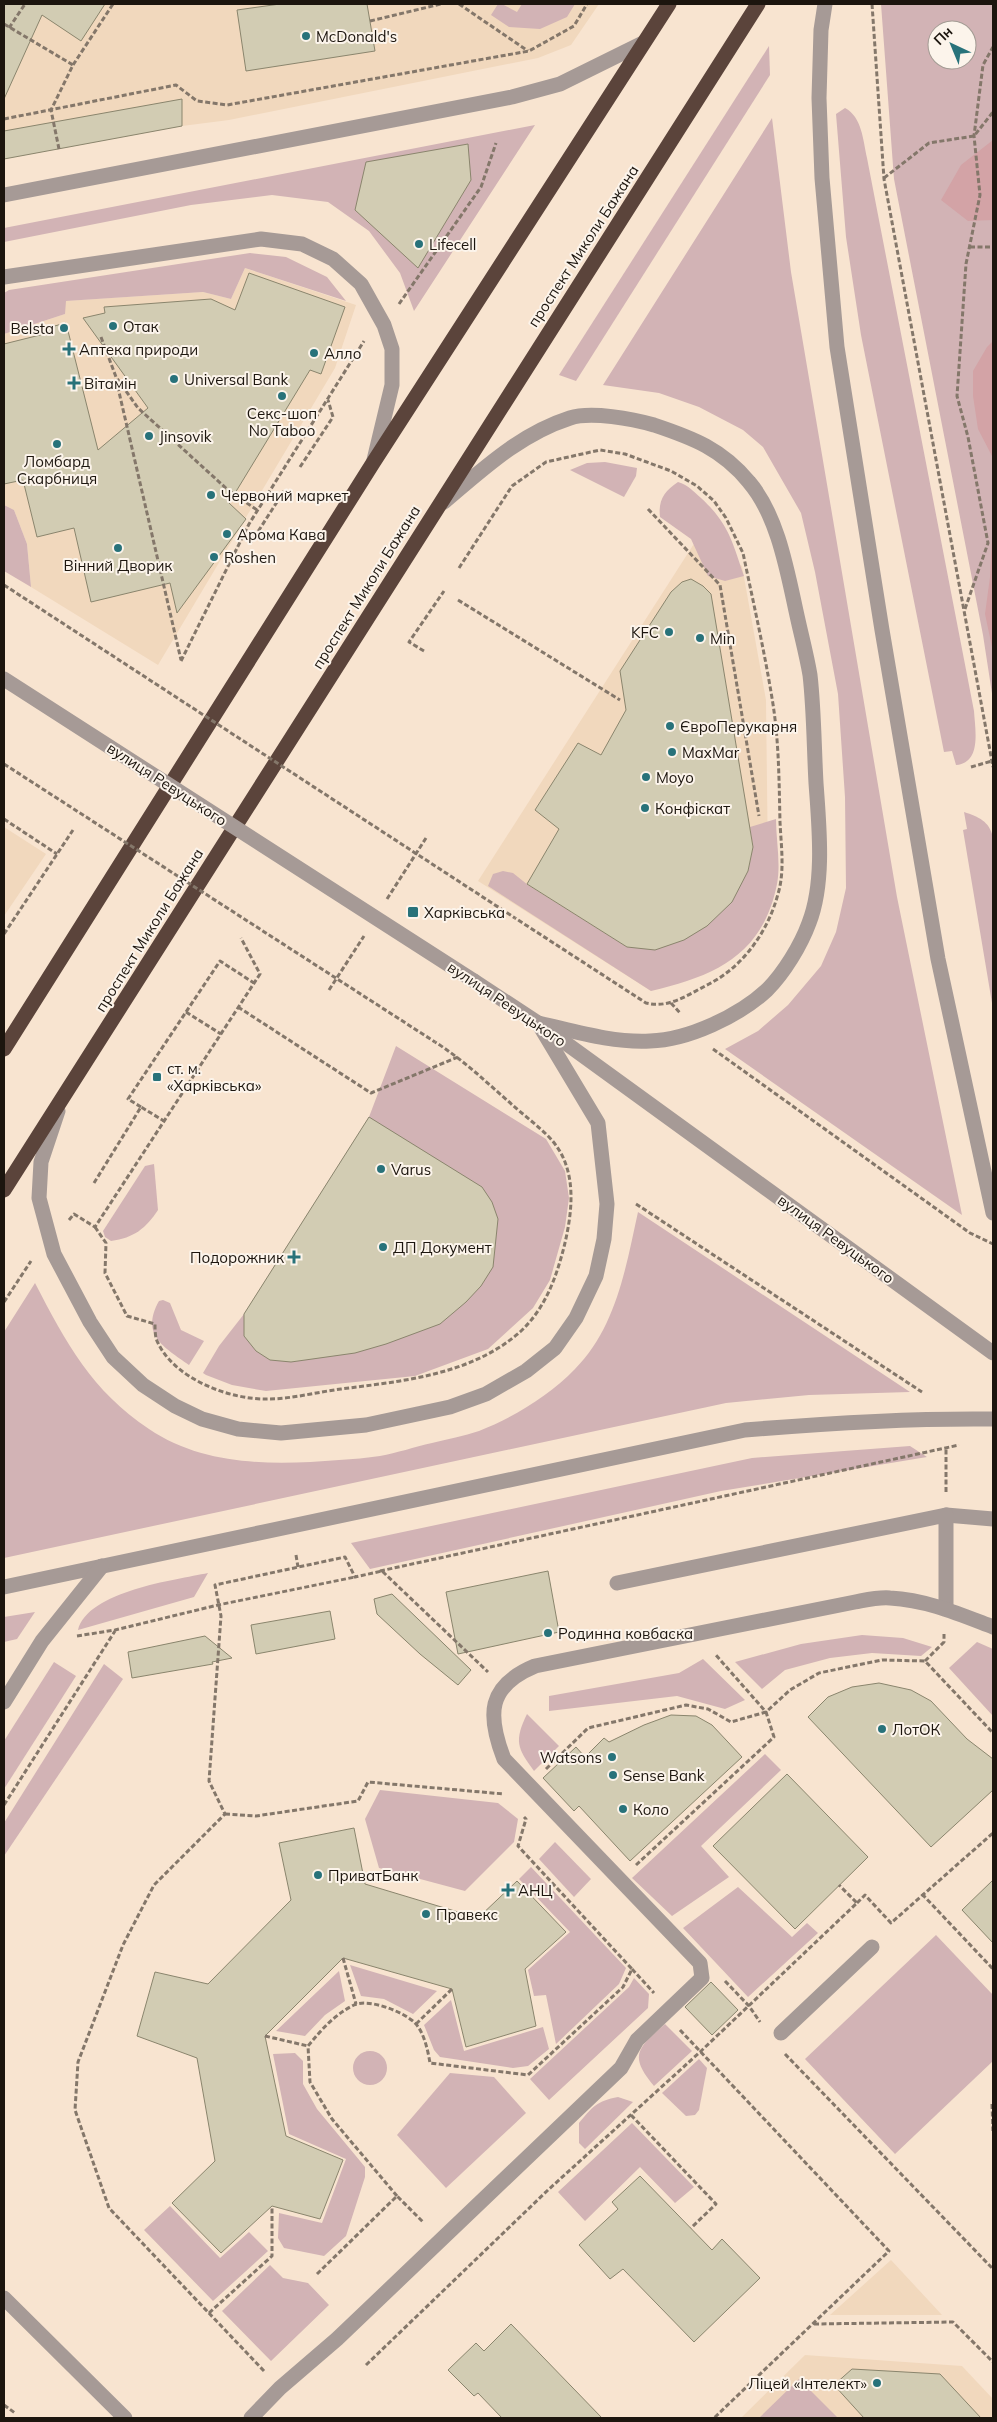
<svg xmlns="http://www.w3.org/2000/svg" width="997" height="2422" font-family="Mulish,sans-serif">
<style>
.built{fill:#f1d8bd}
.green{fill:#d2b3b5;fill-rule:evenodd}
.forest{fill:#d3a3a6}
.building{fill:#d2ccb3;stroke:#8a856d}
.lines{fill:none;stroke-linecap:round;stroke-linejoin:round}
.path{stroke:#84776a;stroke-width:3;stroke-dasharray:5 2.5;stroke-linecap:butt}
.minor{stroke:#a69a96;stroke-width:15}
.highway{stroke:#5b443b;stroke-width:15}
.path-bridge{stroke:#84776a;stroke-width:3;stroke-dasharray:5 2.5;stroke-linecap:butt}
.minor-bridge{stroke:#a69a96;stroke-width:15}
.poi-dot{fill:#28727a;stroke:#fcf4eb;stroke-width:2}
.labels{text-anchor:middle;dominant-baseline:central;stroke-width:4;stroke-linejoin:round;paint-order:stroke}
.poi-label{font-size:15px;fill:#1c150e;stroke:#fcf4eb;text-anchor:start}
.street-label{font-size:15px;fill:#1c150e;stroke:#fcf4eb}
</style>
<rect width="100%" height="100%" fill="#f8e4d0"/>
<g class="built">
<path d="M4,4H599L571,45L538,58L229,120L182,126L4,159Z"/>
<path d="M245,268L356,305L335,368L158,665L31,587L27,544L14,510L4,505V334L65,314V301L203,292L231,299Z"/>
<path d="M697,539L742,566L766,700L768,866L651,991L478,881Z"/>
<path d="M4,827L46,854L4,916Z"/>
<path d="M891,2260L942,2315H830Z"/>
<path d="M805,2355L962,2366L993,2399V2418H741Z"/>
</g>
<g class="green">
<path d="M498,4H502L517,12L522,4H575L567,17L540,29L509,27L491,15Z"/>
<path d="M881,4H993V700L983,635L894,179ZM937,30H967V60H937Z"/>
<path d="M769,46L770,75L576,381L559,375Z"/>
<path d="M845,108C862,117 863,140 867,158L974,711C975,729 982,763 956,765L952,751L944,752L861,335L846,237L836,114Z"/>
<path d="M772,118L791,272L897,897L962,1215L725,1049L758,1031L788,1005L821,966L836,932L846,888L845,797L838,694L815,572L801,513L763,447L743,430L699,407L659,393L603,385Z"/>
<path d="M535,125L414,311L400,273L369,231L328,202L272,195L191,205L4,242V228Z"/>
<path d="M250,253L286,257L327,277L346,301L245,268L231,299L203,292L66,301L65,314L4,334V293L9,290Z"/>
<path d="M605,462L637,468L636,476L624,497L570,470L587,463Z"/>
<path d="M678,482C688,485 693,491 701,498C729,524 732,541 744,576L725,581L708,576L691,539L660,517C658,501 664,491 678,482Z"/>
<path d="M4,505L14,510L27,544L31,587L4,571Z"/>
<path d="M964,812C979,817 989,821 993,837V1009L963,830L967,829Z"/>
<path d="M776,819C776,840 781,864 777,884C763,955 715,976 651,991L488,886L493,874L503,871L513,873L528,885L627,947L748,871L753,847L750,827Z"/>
<path d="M396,1046L546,1139L565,1171L569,1198L565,1227L550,1280L533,1308L488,1349L415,1376L266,1391L232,1385L206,1375L203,1373L219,1346L244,1314L369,1117Z"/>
<path d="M154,1164L158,1210C146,1228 134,1238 111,1241L105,1237L103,1231L145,1166Z"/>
<path d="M638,1212L910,1392L809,1395L726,1403L4,1558V1332L35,1283C66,1343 92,1391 149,1429C205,1467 276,1465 339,1460C353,1459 367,1458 380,1456C397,1453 414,1447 432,1443C447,1439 464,1436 479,1431C513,1418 550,1395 575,1369C616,1328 626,1267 638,1212Z"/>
<path d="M163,1300L170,1303L181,1330L204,1341L189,1365C164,1347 140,1335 159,1301Z"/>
<path d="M910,1446L927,1457L721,1491L370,1569L351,1543L752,1458Z"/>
<path d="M208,1573L194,1597L78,1630C88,1591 175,1580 208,1573Z"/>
<path d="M35,1612L17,1639L4,1642V1617Z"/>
<path d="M862,1635L903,1638L932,1647L921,1656L872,1653L830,1658L785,1670L762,1689L735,1662L801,1644Z"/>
<path d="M977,1642L993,1649V1716L949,1668Z"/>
<path d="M703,1659L745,1700L725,1709L677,1696L549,1711V1696L679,1673Z"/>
<path d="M54,1662L76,1676L4,1789V1741Z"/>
<path d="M104,1664L123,1679L4,1856V1823Z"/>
<path d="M527,1714L559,1746L534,1771C517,1748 514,1741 527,1714Z"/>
<path d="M765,1754L781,1770L701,1846L729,1877L672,1916L632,1878Z"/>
<path d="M380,1790L498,1803L518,1819L514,1842L465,1891L379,1868L365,1819Z"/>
<path d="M555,1842L591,1879L574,1897L539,1859Z"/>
<path d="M531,1867L626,1968L619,1984L556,2044L546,1995L534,1996L528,1970L570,1932L519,1879Z"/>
<path d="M738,1887L792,1937L807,1923L818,1933L748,1997L683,1928Z"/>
<path d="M936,1935L993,1995V2061L895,2154L805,2059Z"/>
<path d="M350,1965L437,1991L413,2014L384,1999L361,1996Z"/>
<path d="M339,1971L345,2001L325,2015L305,2036L276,2031Z"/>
<path d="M634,1978L649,1994L648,2008L549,2100L530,2079L629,1987Z"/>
<path d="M451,2000L464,2051L543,2027L549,2049L528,2066L513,2068L440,2057L434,2050L424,2025Z"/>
<path d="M665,2024L692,2051L654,2086C628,2055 638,2048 665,2024Z"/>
<circle cx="370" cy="2068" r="17"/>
<path d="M295,2053L303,2061V2084L317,2109L365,2167V2177L346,2236L324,2256L284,2248L278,2238L279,2213L322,2223L346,2159L289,2134L273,2054Z"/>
<path d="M699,2059L707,2068L699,2110L695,2115L686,2116L662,2093Z"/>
<path d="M450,2073L494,2077L526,2113L446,2188L397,2135Z"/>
<path d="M618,2097L633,2102L585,2149L579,2143V2123C592,2107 597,2101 618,2097Z"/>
<path d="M632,2123L694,2187L675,2203L640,2167L585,2221L558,2192Z"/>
<path d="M170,2206L220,2258L249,2232L268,2251L213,2301L144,2230Z"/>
<path d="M270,2265L283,2278L308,2283L329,2305L271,2361L222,2311Z"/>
<path d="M799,2379L838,2418H759Z"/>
</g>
<g class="forest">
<path d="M993,140V220L968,221L941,200L961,165Z"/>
<path d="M993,341V458L978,429L973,396V371L987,347Z"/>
<path d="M993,515V652L985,614L990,577Z"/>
</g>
<g class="building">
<path d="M4,4H105L81,41L42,15L4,99Z"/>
<path d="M280,4H367L375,51L246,71L237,10Z"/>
<path d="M182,99V126L4,159V131Z"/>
<path d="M468,144L471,180L418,268L355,210L366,162Z"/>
<path d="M249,273L345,307L321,374L310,370L229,503L246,519L177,613L170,583L91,602L74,528L37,537L23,480L4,484V344L44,334L43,329L66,323L98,450L148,408L83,318L105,313L104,307L211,299L235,310Z"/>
<path d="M691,579L703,586L711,594L753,847L748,871L732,902L707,926L684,940L655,950L627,947L527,884L559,829L535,810L578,743L601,755L626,710L620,671L671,592L682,582Z"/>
<path d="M369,1117L482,1187L492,1202L498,1219L493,1267L481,1286L466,1302L440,1324L386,1344L355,1353L291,1362L270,1360L256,1351L244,1336V1314Z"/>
<path d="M548,1571L559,1632L458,1654L446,1592Z"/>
<path d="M392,1594L471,1670L458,1685L420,1654L377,1614L374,1599Z"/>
<path d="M330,1611L335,1639L256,1654L251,1625Z"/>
<path d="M205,1636L232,1658L212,1662L213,1664L132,1678L128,1652Z"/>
<path d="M879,1683L911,1690L931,1701L967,1739L993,1759V1790L931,1847L808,1717L828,1697L852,1687Z"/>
<path d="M671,1715L696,1716L712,1725L742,1757L630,1861L579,1806L574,1811L543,1778L576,1747L585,1757L604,1738L609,1742L644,1725Z"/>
<path d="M787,1774L868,1857L795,1929L713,1846Z"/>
<path d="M354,1828L365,1884L478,1918L517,1881L566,1932L525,1969L536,2026L466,2047L452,1989L343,1958L265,2036L286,2136L343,2160L320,2219L272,2206L221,2253L172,2203L215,2161L197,2058L137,2036L155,1972L208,1984L291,1900L279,1843Z"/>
<path d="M993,1880V1943L962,1910Z"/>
<path d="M711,1982L738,2010L712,2035L685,2007Z"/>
<path d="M640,2176L712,2250L722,2239L760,2278L694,2342L623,2269L610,2279L579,2245L618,2209L612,2202Z"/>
<path d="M511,2324L602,2418H502L478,2393L474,2396L448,2370L476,2343L484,2351Z"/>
<path d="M852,2369L940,2374L981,2418H864L834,2385Z"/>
</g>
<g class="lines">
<g class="path">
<path d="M459,4L528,51"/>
<path d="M872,4L884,179L993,767"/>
<path d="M370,21L441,4"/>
<path d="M4,24L73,65"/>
<path d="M9,28L25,4"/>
<path d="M4,119L176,85L197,101L227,105L529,51L574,26L587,4"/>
<path d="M59,149L51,110L73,65L113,4"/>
<path d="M884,178L929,143L974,136L993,112"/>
<path d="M970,247H993"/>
<path d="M399,304L481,187L496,143"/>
<path d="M101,337L116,377L138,408L228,490L257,510L256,512"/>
<path d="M107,353L128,349"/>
<path d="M116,379L181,660"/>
<path d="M300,467L333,417L328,400"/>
<path d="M648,509L720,585L759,816"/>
<path d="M243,535L252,541L284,491"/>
<path d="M459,568L512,486L546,462L600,450L625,454L671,471L697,486L714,501L726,518L743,553C753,601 764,649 772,698C779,739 779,780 780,822C781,845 785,871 778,894C768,931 744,966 709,984C689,994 669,1009 646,1003L515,918"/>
<path d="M458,600L620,700"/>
<path d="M965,609L988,543L968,437L957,396L966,264L980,195L974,136L983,65L993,47"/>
<path d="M424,651L409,642L444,591"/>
<path d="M181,661L249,524L364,341"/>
<path d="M971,767L992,761"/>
<path d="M4,819L57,854"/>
<path d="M387,899L426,838"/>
<path d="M4,934L73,830"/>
<path d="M329,990L364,936"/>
<path d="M671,1003L680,1013"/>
<path d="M238,1007L371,1093L458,1057"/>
<path d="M186,1012L221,1034"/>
<path d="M713,1049L970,1233L993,1244"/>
<path d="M141,1107L128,1099L220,961L254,983"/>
<path d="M94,1183L141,1107L164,1121"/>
<path d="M636,1204L922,1392"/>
<path d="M69,1220L74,1214L95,1227L260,974L241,938"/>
<path d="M95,1227L106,1243L105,1273L127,1316L155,1324C155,1330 155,1338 158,1343C175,1379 230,1400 268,1399C292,1399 317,1392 341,1389C403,1381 471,1375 520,1332C545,1309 556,1278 564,1247C573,1210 578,1167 549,1137C536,1124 521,1113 508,1101C484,1080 462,1059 435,1042"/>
<path d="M4,1302L31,1261"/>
<path d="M946,1492V1448"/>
<path d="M296,1555L298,1567"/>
<path d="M380,1571L959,1445"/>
<path d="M77,1636L115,1630L218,1605L355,1577"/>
<path d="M925,1661L944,1642V1634"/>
<path d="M546,1769L588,1728L686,1705L708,1709L731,1722L766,1712L790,1690L819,1673L882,1660L925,1661L993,1733"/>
<path d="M4,1805L115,1631"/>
<path d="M225,1814L256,1816L358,1801L368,1782L504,1794"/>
<path d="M636,1865L774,1737L766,1712L715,1654"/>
<path d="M922,1894L993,1969"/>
<path d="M857,1903L865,1895L891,1923L993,1833"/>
<path d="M343,1958L356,2004"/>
<path d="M632,1969L654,1993"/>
<path d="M725,1981L749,2006L760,2022"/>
<path d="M416,2024L452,1989"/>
<path d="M680,2030L889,2251L714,2418"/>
<path d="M265,2036L308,2046"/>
<path d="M785,2054L993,2269"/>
<path d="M992,2104L993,2131"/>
<path d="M631,2115L716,2204L691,2228"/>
<path d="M397,2196L332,2119L310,2082L308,2046C322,2029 334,2015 354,2005C369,1998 404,2012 415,2023C424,2032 428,2051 430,2063L528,2075L623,1987L632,1969L518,1846L526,1819L524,1817"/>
<path d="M317,2274L397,2196L424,2223"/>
<path d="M209,2313L272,2256V2206"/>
<path d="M814,2324L953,2322L993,2362"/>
<path d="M366,2365L548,2190L700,2052L857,1903L839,1885"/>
<path d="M264,2371L109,2208L75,2110L78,2062L123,1945L154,1885L225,1814L209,1781L221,1616L215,1585L345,1557L355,1577L382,1571L488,1672"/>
<path d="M4,2405L15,2413"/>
</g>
<g class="minor">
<path d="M825,4L821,30L819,98L822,178L837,347L882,630L938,959L993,1213"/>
<path d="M4,195L512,97L560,84L643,43"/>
<path d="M4,277L261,239L302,244L333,259L361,284L384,325L392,349V385L374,460"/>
<path d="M444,502C483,469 520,434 570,418C591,411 633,419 654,425C693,438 722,449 749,482C779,517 788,576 798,620C802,638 807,657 810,675C814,710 814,747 816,783C819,826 825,882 809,923C801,945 784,973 767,990C739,1016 688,1040 650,1041C612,1043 574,1031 538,1023"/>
<path d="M474,981L538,1023L993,1353"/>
<path d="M58,1111L41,1162L39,1198L54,1254L90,1322L113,1357L143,1385L175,1406L202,1419L238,1429L281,1433L366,1425L450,1407L486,1394L526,1371L555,1348L576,1318L596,1276L604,1239L607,1204L598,1123L538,1023"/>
<path d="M946,1515L993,1519"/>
<path d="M617,1583L946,1515V1608"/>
<path d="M4,1587L745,1430C828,1423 910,1418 993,1419"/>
<path d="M4,1702L42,1641L102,1566"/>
<path d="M781,2033L872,1947"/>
<path d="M4,2298L125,2418"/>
<path d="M251,2418L280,2388L337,2339L621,2068L637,2040L702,1978L700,1963L504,1759C487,1715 487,1686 535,1666L855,1602C866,1600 878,1597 890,1598C927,1600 959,1614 993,1627"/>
</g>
<g class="highway">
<path d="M4,1049L373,463L669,4"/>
<path d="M4,1190L758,4"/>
</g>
<g class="path-bridge">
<path d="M4,585L515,918"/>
<path d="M4,764L435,1042"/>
</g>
<path class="minor-bridge" d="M4,679L474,981"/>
</g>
<g class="poi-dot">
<circle cx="306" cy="36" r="5"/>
<circle cx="419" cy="244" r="5"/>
<circle cx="113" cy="326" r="5"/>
<circle cx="64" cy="328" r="5"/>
<path d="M66.5 341.5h5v5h5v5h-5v5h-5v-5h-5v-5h5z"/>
<circle cx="314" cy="353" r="5"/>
<circle cx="174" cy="379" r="5"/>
<path d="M71.5 375.5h5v5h5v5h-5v5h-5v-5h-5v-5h5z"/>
<circle cx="282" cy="396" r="5"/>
<circle cx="149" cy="436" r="5"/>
<circle cx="57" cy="444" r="5"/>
<circle cx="211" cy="495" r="5"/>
<circle cx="227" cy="534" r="5"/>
<circle cx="118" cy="548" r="5"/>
<circle cx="214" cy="557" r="5"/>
<circle cx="669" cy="632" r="5"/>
<circle cx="700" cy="638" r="5"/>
<circle cx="670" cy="726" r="5"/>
<circle cx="672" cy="752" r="5"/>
<circle cx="646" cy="777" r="5"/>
<circle cx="645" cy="808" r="5"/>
<rect x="407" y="906" width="12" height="12" rx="2.5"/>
<rect x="152" y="1072" width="10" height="10" rx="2.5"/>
<circle cx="381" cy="1169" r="5"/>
<circle cx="383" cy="1247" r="5"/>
<path d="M291.5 1249.5h5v5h5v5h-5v5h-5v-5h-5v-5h5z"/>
<circle cx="548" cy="1633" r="5"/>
<circle cx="882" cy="1729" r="5"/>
<circle cx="612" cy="1757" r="5"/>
<circle cx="613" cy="1775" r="5"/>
<circle cx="623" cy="1809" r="5"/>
<circle cx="318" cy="1875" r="5"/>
<path d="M505.5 1882.5h5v5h5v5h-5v5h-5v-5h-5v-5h5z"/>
<circle cx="426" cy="1914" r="5"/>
<circle cx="877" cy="2383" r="5"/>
</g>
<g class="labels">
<g class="poi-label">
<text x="316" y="36">McDonald's</text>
<text x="429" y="244">Lifecell</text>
<text x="123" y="326">Отак</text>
<text x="54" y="328" text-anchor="end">Belsta</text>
<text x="79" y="349">Аптека природи</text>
<text x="324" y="353">Алло</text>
<text x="184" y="379">Universal Bank</text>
<text x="84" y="383">Вітамін</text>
<text x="282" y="413" text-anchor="middle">Секс-шоп<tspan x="282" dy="17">No Taboo</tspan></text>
<text x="159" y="436">Jinsovik</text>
<text x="57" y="461" text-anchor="middle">Ломбард<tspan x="57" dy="17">Скарбниця</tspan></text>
<text x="221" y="495">Червоний маркет</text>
<text x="237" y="534">Арома Кава</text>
<text x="224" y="557">Roshen</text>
<text x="118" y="565" text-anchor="middle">Вінний Дворик</text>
<text x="659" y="632" text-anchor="end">KFC</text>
<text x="710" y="638">Min</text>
<text x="680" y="726">ЄвроПерукарня</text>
<text x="682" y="752">MaxMar</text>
<text x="656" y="777">Moyo</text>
<text x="655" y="808">Конфіскат</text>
<text x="424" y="912">Харківська</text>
<text x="167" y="1068">ст. м.<tspan x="167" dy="17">«Харківська»</tspan></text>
<text x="391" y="1169">Varus</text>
<text x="393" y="1247">ДП Документ</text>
<text x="284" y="1257" text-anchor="end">Подорожник</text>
<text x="558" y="1633">Родинна ковбаска</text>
<text x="892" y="1729">ЛотОК</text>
<text x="602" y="1757" text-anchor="end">Watsons</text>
<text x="623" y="1775">Sense Bank</text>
<text x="633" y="1809">Коло</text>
<text x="328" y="1875">ПриватБанк</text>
<text x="518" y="1890">АНЦ</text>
<text x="436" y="1914">Правекс</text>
<text x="867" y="2383" text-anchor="end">Ліцей «Інтелект»</text>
</g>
<g class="street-label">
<text transform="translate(583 246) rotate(-57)">проспект Миколи Бажана</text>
<text transform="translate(366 587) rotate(-58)">проспект Миколи Бажана</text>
<text transform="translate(167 784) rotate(33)">вулиця Ревуцького</text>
<text transform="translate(149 930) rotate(-58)">проспект Миколи Бажана</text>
<text transform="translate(507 1004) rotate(34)">вулиця Ревуцького</text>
<text transform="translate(836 1239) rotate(36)">вулиця Ревуцького</text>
</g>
</g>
<rect width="997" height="2422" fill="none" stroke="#1c150e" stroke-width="10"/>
<g transform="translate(952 45) rotate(316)"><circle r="24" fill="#fcf4eb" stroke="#a29b93"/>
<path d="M0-4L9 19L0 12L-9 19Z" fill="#28727a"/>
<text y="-8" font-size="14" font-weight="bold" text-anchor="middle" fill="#1c150e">Пн</text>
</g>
</svg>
